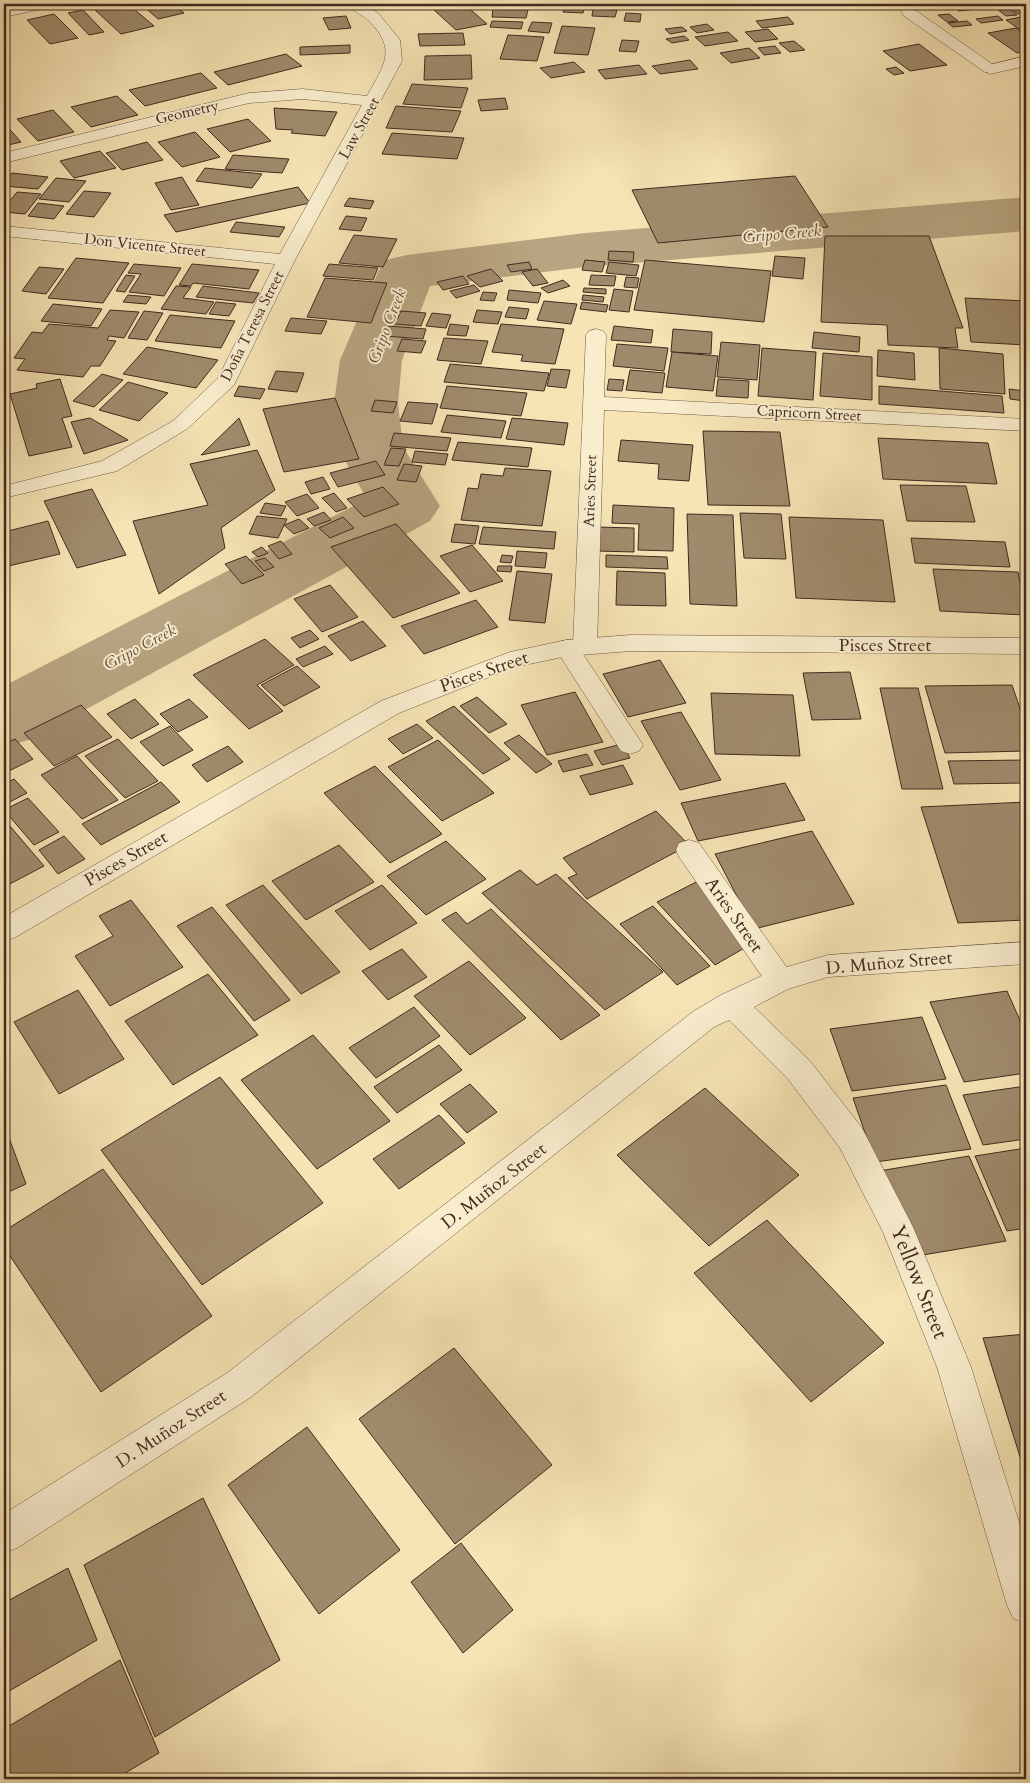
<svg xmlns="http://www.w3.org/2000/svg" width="1030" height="1783" font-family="Cardo,serif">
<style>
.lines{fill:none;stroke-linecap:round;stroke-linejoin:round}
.river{fill:#b8a581;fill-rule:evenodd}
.building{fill:#9f8b6c;stroke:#412a1f}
.service-casing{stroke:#6e5844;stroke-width:1}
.minor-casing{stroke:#6e5844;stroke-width:1}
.tertiary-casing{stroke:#6e5844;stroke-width:1}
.service{fill:#f9edce;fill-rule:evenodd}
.minor{fill:#f9edce;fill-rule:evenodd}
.tertiary{fill:#f9edce;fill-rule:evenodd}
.labels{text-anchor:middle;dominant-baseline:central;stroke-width:4;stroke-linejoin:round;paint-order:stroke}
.far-street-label{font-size:15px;fill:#412a1f;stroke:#f9edce}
.far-water-label{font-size:16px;font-style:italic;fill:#654f3c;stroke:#f9edce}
.street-label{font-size:18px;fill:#412a1f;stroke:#f9edce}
.near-street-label{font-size:21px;fill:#412a1f;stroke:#f9edce}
</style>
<rect width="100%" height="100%" fill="#f6e4b4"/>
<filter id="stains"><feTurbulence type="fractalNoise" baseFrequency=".004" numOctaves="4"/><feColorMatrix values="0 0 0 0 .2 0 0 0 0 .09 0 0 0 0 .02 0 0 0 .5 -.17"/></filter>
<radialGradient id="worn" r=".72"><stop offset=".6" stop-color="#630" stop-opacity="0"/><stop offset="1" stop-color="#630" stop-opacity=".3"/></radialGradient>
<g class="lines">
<path class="river" d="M1026,197V231L585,267L430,286L402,360L398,403L403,447L440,506L430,521L32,739L4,747V686L367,499L337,447L334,403L340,360L378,272L386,260L407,255L585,233Z"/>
</g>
<g class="building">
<path d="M122,4H128L154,26L121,34L95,10Z"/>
<path d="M141,4H173L184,13L158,19Z"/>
<path d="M464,4L487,24L456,30L433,9Z"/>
<path d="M981,4L986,8L959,11L954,7Z"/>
<path d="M1003,4L1017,15L1006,16L992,5Z"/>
<path d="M1005,4H1017L1026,13L1018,14Z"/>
<path d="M565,5L585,6L583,13L563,12Z"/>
<path d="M493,9L528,10L526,18L492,17Z"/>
<path d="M593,9L617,10L615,17L592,16Z"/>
<path d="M83,10L104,32L89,35L68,13Z"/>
<path d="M626,13L641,14L640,22L624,21Z"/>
<path d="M54,14L78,38L50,44L27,20Z"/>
<path d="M949,14L958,21L947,22L938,15Z"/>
<path d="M346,16L351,28L329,30L323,18Z"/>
<path d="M998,16L1003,20L981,23L976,19Z"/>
<path d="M1026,16V27L1019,29L1006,20Z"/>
<path d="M788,17L794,24L762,28L756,21Z"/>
<path d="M492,21L523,22L521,29L490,27Z"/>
<path d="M967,21L972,25L953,27L948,23Z"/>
<path d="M532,22L552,23L549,33L528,31Z"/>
<path d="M707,24L714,30L697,33L690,27Z"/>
<path d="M562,26L595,28L588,55L554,53Z"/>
<path d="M682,27L687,31L670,34L665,29Z"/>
<path d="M1016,28L1026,35V51L1017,53L988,33Z"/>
<path d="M768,29L778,39L755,42L745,32Z"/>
<path d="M728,32L738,41L705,46L695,37Z"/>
<path d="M463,33L465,45L420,46L418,34Z"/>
<path d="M508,35L544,37L537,61L500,59Z"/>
<path d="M684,36L689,40L672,43L666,39Z"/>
<path d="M622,40L639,41L636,52L619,51Z"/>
<path d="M794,41L805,50L790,52L779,43Z"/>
<path d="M919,44L947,65L910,71L883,51Z"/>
<path d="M350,45V53L300,55V47Z"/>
<path d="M775,46L781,53L764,55L758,48Z"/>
<path d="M749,48L760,58L731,63L720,53Z"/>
<path d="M286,54L302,66L228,85L214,72Z"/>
<path d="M471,55L472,79L424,80L425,56Z"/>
<path d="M690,60L698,69L660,74L652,66Z"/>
<path d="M574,62L585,72L551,78L540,68Z"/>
<path d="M639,65L647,74L605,79L598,70Z"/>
<path d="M896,67L904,73L894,75L886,69Z"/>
<path d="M201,73L217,88L145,106L129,90Z"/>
<path d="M412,84L468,88L461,108L403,104Z"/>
<path d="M117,96L138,115L91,127L71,107Z"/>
<path d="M505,98L508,109L481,111L478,100Z"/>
<path d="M396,106L461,111L452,132L386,128Z"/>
<path d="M274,108L337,112L325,136L291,133L293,130L276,129Z"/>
<path d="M53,110L74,132L38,141L17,119Z"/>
<path d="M248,119L271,141L230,152L207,129Z"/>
<path d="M4,123L21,142L4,146Z"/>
<path d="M195,132L220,157L182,167L158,142Z"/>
<path d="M392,133L464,138L457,159L382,154Z"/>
<path d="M147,142L163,160L122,170L106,153Z"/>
<path d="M100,151L116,168L74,178L60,161Z"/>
<path d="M233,155L289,159L282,173L225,169Z"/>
<path d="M205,168L262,174L252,188L196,181Z"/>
<path d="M12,173L48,177L38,189L4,186V178H8Z"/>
<path d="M795,176L828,227L658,243L632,190Z"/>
<path d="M182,177L199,205L171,210L155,183Z"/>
<path d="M56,178L86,181L69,202L39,199Z"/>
<path d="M298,187L310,203L176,232L164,215Z"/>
<path d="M84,191L111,193L94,217L66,214Z"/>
<path d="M17,192L41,194L25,214L4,212V208Z"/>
<path d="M349,198L374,201L370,209L344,206Z"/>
<path d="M38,203L64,206L54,219L28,216Z"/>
<path d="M346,216L367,218L361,231L339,229Z"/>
<path d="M236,222L285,227L279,237L230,232Z"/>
<path d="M354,235L397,239L383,267L339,263Z"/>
<path d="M825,236H929L963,328H955L958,348L888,345L887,325L821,322Z"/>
<path d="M609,251L634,252L633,262L608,260Z"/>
<path d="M775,256L805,258L803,279L772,276Z"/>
<path d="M76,258L129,263L103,303L48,298Z"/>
<path d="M585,260L605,262L602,272L582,270Z"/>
<path d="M645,260L771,271L764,322L634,310Z"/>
<path d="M529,262L532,269L511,272L507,265Z"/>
<path d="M609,262L639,265L636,276L606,273Z"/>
<path d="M134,264L181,268L164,296L129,292L141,274L128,273Z"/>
<path d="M192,264L259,270L249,289L193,283L191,286L179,285Z"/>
<path d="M329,264L378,268L373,280L323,276Z"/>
<path d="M39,267L64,269L46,294L22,291Z"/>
<path d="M491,269L503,281L480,287L467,276Z"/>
<path d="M537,269L548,283L533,286L522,272Z"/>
<path d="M126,275L135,276L125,292L116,291Z"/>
<path d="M591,275L616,276L614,286L589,285Z"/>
<path d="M463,276L469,284L443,290L437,282Z"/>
<path d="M626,277L639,278L637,288L624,287Z"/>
<path d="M325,278L387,283L371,323L307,317Z"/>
<path d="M563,280L570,286L548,293L541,288Z"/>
<path d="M474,285L480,291L456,298L450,291Z"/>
<path d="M176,286L191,287L183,298L214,302L206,314L161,309Z"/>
<path d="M203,286L259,293L253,303L196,297Z"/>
<path d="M584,288L606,289V294L583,292Z"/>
<path d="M614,289L633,291L629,312L609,310Z"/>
<path d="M509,290L541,293L538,303L507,300Z"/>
<path d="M483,292L497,293L494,301L480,300Z"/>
<path d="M128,295L151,297L146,304L123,302Z"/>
<path d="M583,295L604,297L603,302L582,300Z"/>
<path d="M965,298L1026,301V345L971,342Z"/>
<path d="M544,301L577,304L571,324L537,320Z"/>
<path d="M216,302L236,304L229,316L209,314Z"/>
<path d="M582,302L608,305L606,312L580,309Z"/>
<path d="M53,304L102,309L91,326L41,321Z"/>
<path d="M509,307L529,309L526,319L505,317Z"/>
<path d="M110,310L139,312L124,338L109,336L107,340L116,341L100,366H91L83,377L17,370L25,359L14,358L32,332L42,333L49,324L98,328Z"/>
<path d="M477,310L502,312L498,324L473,322Z"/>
<path d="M144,311L163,313L147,340L128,338Z"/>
<path d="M401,311L426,313L421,326L395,324Z"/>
<path d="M432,313L451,315L446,328L426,326Z"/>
<path d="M170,315L235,321L221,348L155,341Z"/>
<path d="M291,318L327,321L321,334L285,331Z"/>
<path d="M450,324L469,326L466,336L447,335Z"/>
<path d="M501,324L564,329L555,364L521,361L523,355L492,352Z"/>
<path d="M389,326L426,329L423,339L385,336Z"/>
<path d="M614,326L653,330L651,343L611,340Z"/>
<path d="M673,329L712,332L711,354L671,352Z"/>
<path d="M814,332L860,337L859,352L812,348Z"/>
<path d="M444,338L488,341L481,364L437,360Z"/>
<path d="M402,339L426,341L421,353L397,351Z"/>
<path d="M721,342L760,345L757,380L717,377Z"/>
<path d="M617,344L668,348L664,371L613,366Z"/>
<path d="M147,347L218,360L196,388L123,374Z"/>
<path d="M762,348L816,352L813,400L758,396Z"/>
<path d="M939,348L1003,354L1005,394L940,389Z"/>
<path d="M878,350L914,353L915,380L877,376Z"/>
<path d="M672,352L718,356L713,391L666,387Z"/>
<path d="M823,353L872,357V400L820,396Z"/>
<path d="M450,364L549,373L544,391L444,382Z"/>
<path d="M551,369L570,370L566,388L547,386Z"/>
<path d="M630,370L665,373L662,393L626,390Z"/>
<path d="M276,371L304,373L297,392L268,389Z"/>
<path d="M102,374L123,380L94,407L73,401Z"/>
<path d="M60,379L72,416L62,418L72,447L29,456L10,394L37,388L36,384Z"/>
<path d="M609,379L624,380L622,391L607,390Z"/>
<path d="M718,379L749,381L748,398L716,396Z"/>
<path d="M128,382L168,393L139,421L99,410Z"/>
<path d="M239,386L265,389L260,399L234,396Z"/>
<path d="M447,386L527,393L521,416L440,408Z"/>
<path d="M879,386L1002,396L1004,413L879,404Z"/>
<path d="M1009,389L1025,391V401L1010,399Z"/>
<path d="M335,398L359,459L284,472L263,409Z"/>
<path d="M375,400L397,402L393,413L371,411Z"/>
<path d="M408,402L438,404L432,424L400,421Z"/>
<path d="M447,415L506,421L501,438L441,432Z"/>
<path d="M90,418L128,440L84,454L71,422Z"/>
<path d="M239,418L250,445L201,455Z"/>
<path d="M512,418L568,423L564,445L506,439Z"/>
<path d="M703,431L780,432L790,506L708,505Z"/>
<path d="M394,433L451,438L447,451L390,446Z"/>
<path d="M878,438L988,443L997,484L883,479Z"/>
<path d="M621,440L693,445L689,481L658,479L659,464L618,461Z"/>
<path d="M458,442L532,448L528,467L452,460Z"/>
<path d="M391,448L406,449L399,466L384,465Z"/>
<path d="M257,450L275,490L221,528L225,548L159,594L133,521L208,505L190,464Z"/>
<path d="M415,451L448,454L445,465L412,462Z"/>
<path d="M376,461L385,475L338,487L330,473Z"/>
<path d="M404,464L422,466L416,482L397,480Z"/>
<path d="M505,468L551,471L542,526L461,520L468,488L478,489L481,474L503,476Z"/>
<path d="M323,477L330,489L311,494L305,482Z"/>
<path d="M900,485L966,486L975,522L907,521Z"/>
<path d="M383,487L399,504L364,517L347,499Z"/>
<path d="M92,489L126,555L77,568L44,501Z"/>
<path d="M334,493L347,508L336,512L322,498Z"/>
<path d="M307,494L319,508L297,516L285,502Z"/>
<path d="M265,503L286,506L281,516L260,513Z"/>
<path d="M613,505L674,508L673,551L638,550L639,524L612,523Z"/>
<path d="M324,512L331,520L314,526L307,519Z"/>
<path d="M740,513L781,514L786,559L744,558Z"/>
<path d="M687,514L733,515L737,606L690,604Z"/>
<path d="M257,516L287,519L278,538L249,534Z"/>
<path d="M343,517L354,528L330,538L319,528Z"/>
<path d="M789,517L883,520L895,602L796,598Z"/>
<path d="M299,519L309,528L294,534L284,525Z"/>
<path d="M48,521L60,554L4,567V532Z"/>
<path d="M396,524L460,593L393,618L331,547Z"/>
<path d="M455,524L479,526L475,544L451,542Z"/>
<path d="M483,527L556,532L554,549L479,544Z"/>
<path d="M598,527L634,528V552L597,551Z"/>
<path d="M911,538L1005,542L1010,567L915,563Z"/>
<path d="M281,541L292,554L279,559L268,546Z"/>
<path d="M472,545L503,581L470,592L440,556Z"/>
<path d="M262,547L268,553L258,557L252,552Z"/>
<path d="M517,551L547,553L545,568L515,566Z"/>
<path d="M502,555L513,556L511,563L500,562Z"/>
<path d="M606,555L667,557L668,569L606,567Z"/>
<path d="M246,556L264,575L242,584L225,564Z"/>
<path d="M265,558L274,567L264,571L255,561Z"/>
<path d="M498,566H512L511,572L497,571Z"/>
<path d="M933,569L1018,572L1026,615L940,611Z"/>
<path d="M517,571L552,574L545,623L509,620Z"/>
<path d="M617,571L665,573L666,606L616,605Z"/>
<path d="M330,585L358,617L322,632L294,599Z"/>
<path d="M476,600L498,627L424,654L401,626Z"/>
<path d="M363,621L386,646L351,661L328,636Z"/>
<path d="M310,630L319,639L300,648L291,638Z"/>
<path d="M265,639L294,665L257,685L283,711L249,729L193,675Z"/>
<path d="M325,646L333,654L303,667L296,659Z"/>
<path d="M660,660L686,703L628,717L603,674Z"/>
<path d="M297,666L320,687L284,706L261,685Z"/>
<path d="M850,672L861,719L812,720L803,673Z"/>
<path d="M1012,685L1026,726V751L945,753L925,686Z"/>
<path d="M880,688H918L943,789H902Z"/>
<path d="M575,692L603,742L547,755L521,705Z"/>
<path d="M711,693L793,695L800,756L715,754Z"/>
<path d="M477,697L507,724L489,733L460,706Z"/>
<path d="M135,699L159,724L131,739L107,714Z"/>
<path d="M189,699L208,717L178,732L160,714Z"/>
<path d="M81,705L112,737L54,766L24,733Z"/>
<path d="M454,706L510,759L483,774L426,721Z"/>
<path d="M681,712L721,780L680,790L641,721Z"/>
<path d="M417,724L433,738L403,754L388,739Z"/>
<path d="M170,726L193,750L163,766L140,742Z"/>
<path d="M519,735L552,764L536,773L504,743Z"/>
<path d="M15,739L33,759L5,773L4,744Z"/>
<path d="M118,739L158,781L125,798L85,756Z"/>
<path d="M438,740L494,793L442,821L388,767Z"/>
<path d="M622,744L630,758L602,765L594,751Z"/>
<path d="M228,746L243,762L207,782L192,765Z"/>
<path d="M587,754L593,765L563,772L558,761Z"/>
<path d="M77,756L118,800L82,819L41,775Z"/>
<path d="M1026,760V783L954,784L948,761Z"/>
<path d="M623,765L633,784L590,795L580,776Z"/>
<path d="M375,766L442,834L390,863L324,793Z"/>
<path d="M14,779L27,793L4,805V784Z"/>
<path d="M161,782L180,802L101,845L82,824Z"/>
<path d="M785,783L805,820L698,841L681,803Z"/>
<path d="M28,798L59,832L34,845L4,810Z"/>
<path d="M1026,802V920L958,923L921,807Z"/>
<path d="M656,811L689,845L587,899L568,878L577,874L563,858Z"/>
<path d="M4,819L44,866L6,886L4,884Z"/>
<path d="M812,831L854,904L754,929L715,854Z"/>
<path d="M64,836L85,859L58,874L39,850Z"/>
<path d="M446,841L486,879L426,915L387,876Z"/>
<path d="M339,845L374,882L306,920L272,881Z"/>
<path d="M520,870L537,885L556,874L663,972L605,1010L482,893Z"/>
<path d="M704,878L748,946L715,965L657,902Z"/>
<path d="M263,885L340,972L301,994L226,905Z"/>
<path d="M382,885L417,923L370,950L335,911Z"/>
<path d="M131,900L183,967L110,1006L75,956L113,936L99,916Z"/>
<path d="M653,906L710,966L677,985L620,924Z"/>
<path d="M212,907L290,1000L254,1021L177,926Z"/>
<path d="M491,909L600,1015L561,1040L442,920L456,912L467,924Z"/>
<path d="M402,949L427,977L388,1000L362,971Z"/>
<path d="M469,961L526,1018L470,1055L414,996Z"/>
<path d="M208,974L258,1035L173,1085L125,1021Z"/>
<path d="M78,990L124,1059L59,1094L14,1022Z"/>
<path d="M1007,991L1026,1034V1073L964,1082L930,1002Z"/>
<path d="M414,1007L440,1036L376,1078L349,1048Z"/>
<path d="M922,1017L946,1079L852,1091L830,1029Z"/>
<path d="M313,1035L390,1121L317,1169L241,1080Z"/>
<path d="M439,1045L462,1070L397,1113L374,1087Z"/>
<path d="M220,1077L323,1203L202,1285L101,1150Z"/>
<path d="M470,1084L497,1112L467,1133L440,1104Z"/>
<path d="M946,1085L971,1149L875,1162L853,1098Z"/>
<path d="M1026,1086V1139L983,1145L963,1095Z"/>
<path d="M705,1088L799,1175L709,1246L617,1155Z"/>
<path d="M439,1115L465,1143L399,1189L373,1159Z"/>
<path d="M8,1135L26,1184L4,1194V1136Z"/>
<path d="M1026,1148V1228L1007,1231L975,1156Z"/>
<path d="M969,1156L1006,1241L911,1257L879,1171Z"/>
<path d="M103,1169L212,1316L101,1392L4,1247V1231Z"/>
<path d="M767,1220L884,1343L811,1402L694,1273Z"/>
<path d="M1026,1334V1476L983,1338Z"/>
<path d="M454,1348L552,1465L455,1544L359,1419Z"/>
<path d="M307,1427L400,1550L319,1614L228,1485Z"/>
<path d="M203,1498L280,1660L155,1737L84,1565Z"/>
<path d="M461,1543L513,1610L463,1653L411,1582Z"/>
<path d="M68,1568L97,1640L4,1694V1603Z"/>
<path d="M120,1660L159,1753L115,1779H4V1729Z"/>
</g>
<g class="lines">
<defs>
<g id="service">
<path d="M905,4H932L930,7L915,10L995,66L998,69L995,72H985L904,16L900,9Z"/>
<path d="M567,640L575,642L639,739L643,745L639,751L630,754L621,751L555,648L559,642Z"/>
<path d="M689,840L699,843L790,972L794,980L790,988L780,992L770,988L679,857L676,850L679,843Z"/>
</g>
<g id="minor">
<path d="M27,4H53L51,7L4,17V9Z"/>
<path d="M347,4H364L378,13L400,40L402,61L295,260L234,385L187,429L117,471L4,498V486L102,461L173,421L218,378L275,264L4,236V226L280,254L362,105L303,99L249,103L4,163V153L249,93L303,89L367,96C384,65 398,49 368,20C362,14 351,11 347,4Z"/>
<path d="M1026,56V66L990,74L982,69L985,66Z"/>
<path d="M596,329L603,331L606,335L604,397L1026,419V431L604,410L597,646L593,652L585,654L577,652L573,646L586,335L589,331Z"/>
<path d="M1026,942V964L828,977L788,989L754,1007L810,1061L862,1128L913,1227L971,1367L1026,1545V1624L1013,1618L1007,1605L937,1367L883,1232L840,1148L788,1079L729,1020L714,1027L251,1397L17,1548L4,1553V1514L227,1373L694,1011L721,995L770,972L828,955Z"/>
</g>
<path id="tertiary" d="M631,635L1026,638V654L631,651L567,656L515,667L399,713L14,938L4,941V917L381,701L510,652L567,640Z"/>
</defs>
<use href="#service" class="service-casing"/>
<use href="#minor" class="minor-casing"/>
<use href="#tertiary" class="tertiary-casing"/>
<use href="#service" class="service"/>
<use href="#minor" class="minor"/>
<use href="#tertiary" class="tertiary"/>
</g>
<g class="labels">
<g class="far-street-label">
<text transform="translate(187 112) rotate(-13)">Geometry</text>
<text transform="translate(359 128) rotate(-61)">Law Street</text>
<text transform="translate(145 245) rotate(6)">Don Vicente Street</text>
<text transform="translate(252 326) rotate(-63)">Doña Teresa Street</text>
<text transform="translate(809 413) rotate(3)">Capricorn Street</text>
<text transform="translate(590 491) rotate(-88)">Aries Street</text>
</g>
<g class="far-water-label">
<text transform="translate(782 234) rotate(-5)">Gripo Creek</text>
<text transform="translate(387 326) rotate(-69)">Gripo Creek</text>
<text transform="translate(140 647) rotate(-28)">Gripo Creek</text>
</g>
<g class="street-label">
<text x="885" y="645">Pisces Street</text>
<text transform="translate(484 672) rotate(-19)">Pisces Street</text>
<text transform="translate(126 859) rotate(-30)">Pisces Street</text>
<text transform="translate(734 915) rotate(55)">Aries Street</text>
<text transform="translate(889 963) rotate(-5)">D. Muñoz Street</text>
<text transform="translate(494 1186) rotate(-38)">D. Muñoz Street</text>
<text transform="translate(171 1429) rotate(-33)">D. Muñoz Street</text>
</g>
<g class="near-street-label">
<text transform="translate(919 1282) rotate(68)">Yellow Street</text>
</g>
</g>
<rect width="1030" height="1783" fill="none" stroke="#f6e4b4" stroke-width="20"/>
<rect x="5" y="5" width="1020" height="1773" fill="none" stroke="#412a1f" stroke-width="2.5"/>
<rect x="10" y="10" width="1010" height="1763" fill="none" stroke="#412a1f"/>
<rect width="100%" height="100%" filter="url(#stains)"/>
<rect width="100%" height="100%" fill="url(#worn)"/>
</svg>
